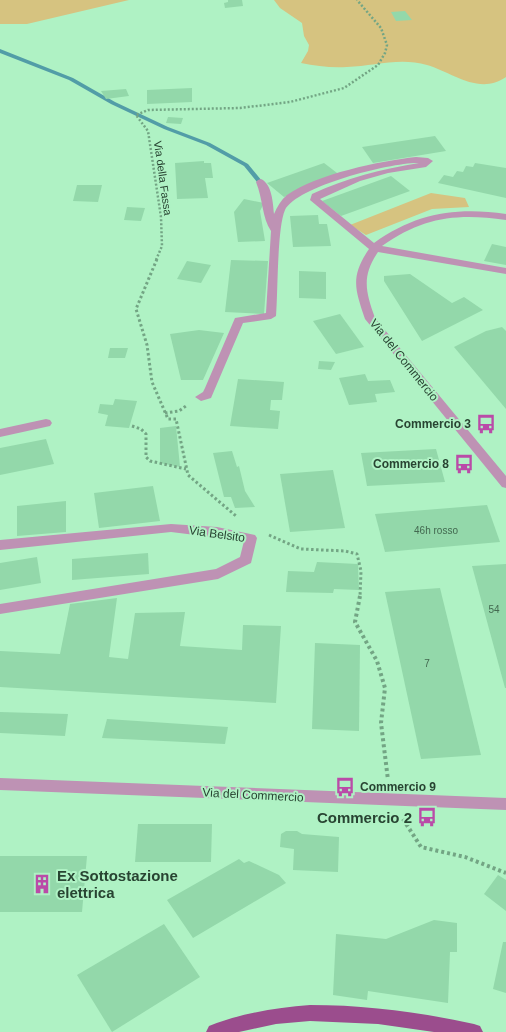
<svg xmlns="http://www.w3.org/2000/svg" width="506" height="1032" font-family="Arial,sans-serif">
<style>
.green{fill:#d6c380}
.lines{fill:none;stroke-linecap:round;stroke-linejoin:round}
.stream{fill:#529da7;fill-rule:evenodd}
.building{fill:#93d8aa}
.path-far2{stroke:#73a584;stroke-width:2.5;stroke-dasharray:2 2;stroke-linecap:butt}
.path-far1{stroke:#73a584;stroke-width:3;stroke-dasharray:2.5 2.5;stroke-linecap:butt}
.path{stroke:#73a584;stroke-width:4;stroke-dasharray:3 3;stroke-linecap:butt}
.minor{fill:#be92b4;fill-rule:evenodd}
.major{fill:#9b4d8d;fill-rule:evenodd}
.labels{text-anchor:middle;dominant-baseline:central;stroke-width:4;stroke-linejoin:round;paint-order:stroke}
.number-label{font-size:10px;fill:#436950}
.far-street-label{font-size:11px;fill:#284432;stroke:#aff2c4}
.street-label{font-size:12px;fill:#284432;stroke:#aff2c4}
.poi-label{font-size:12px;font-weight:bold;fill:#284432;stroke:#aff2c4;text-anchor:end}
.near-poi-label{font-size:15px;font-weight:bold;fill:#284432;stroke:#aff2c4;text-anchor:end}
</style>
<rect width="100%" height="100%" fill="#aff2c4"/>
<g class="green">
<path d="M0,0H129L27,24H0Z"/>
<path d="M274,0H506V77C479,96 452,72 427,65C400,57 374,66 347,67C331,68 316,66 301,63L308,51L309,45L304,36L302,23L280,8Z"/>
<path d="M431,193L465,198L469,207L432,209L366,235L350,225Z"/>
</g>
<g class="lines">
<path class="stream" d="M0,49L73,78L115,102L168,127L210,143L248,164L262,181L259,183L257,182L244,166L206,145L164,129L111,104L69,80L0,53Z"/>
</g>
<g class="building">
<path d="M228,0H242L243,6L225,8L224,3L228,2Z"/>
<path d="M405,11L412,20L396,21L391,12Z"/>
<path d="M192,88V102L147,104V90Z"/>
<path d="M126,89L129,96L106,99L101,91Z"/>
<path d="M168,117L183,118L181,124L166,123Z"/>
<path d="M435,136L446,151L373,163L362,147Z"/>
<path d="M204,161V163H211L213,178H205L208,198L177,199L175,163Z"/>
<path d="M324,163L341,176L284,197L267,183Z"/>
<path d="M475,163L506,168V198L438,183L444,175L453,177L457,171L463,172L466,166L473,167Z"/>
<path d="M391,176L410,191L341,216L322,201Z"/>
<path d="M77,185H102L98,202L73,201Z"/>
<path d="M244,199L264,203L260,211L265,241L238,242L234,212Z"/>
<path d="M127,207L145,208L141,221L124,220Z"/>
<path d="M318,215L319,224H327L331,246L293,247L290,216Z"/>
<path d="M492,244L506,247V265L484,261Z"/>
<path d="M231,260L268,261L264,314L225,312Z"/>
<path d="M187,261L211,265L201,283L177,279Z"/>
<path d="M299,271L326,272V299L299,298Z"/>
<path d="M410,274L452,303L464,297L483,310L422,341L384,281V276Z"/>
<path d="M340,314L364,347L336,354L313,321Z"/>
<path d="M502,327L506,331V409L454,347L486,331Z"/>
<path d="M199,330L224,333L203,380H181L170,334Z"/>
<path d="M110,348H128L125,358H108Z"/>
<path d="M319,361L335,362L331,370L318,369Z"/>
<path d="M365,374L368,381L390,380L395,392L375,394L377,402L349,405L339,378Z"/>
<path d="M238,379L284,382L282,400H271L270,410L280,411L278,429L230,426Z"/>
<path d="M115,399L137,401L129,428L105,426L108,415L98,413L100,404L113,405Z"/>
<path d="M176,426L180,467L160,463V428Z"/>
<path d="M46,439L54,464L0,475V448Z"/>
<path d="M436,449L445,482L367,486L361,453Z"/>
<path d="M232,451L237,467L239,466L245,491L255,507L235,508L231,497H224L213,453Z"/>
<path d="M333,470L345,528L290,532L280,474Z"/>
<path d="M153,486L160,521L99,528L94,493Z"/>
<path d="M66,501V532L17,536V506Z"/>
<path d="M487,505L500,542L385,552L375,514Z"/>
<path d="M148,553L149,574L72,580V559Z"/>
<path d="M37,557L41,583L0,590V563Z"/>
<path d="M317,562L358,564L359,590L334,589L333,593L286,592L288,571L314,572Z"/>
<path d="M506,564V688H505L472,566Z"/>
<path d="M440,588L481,755L421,759L385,592Z"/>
<path d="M117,598L109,657L128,659L135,613L185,612L180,646L242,650L243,625L281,626L276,703L0,687V651L60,654L70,604Z"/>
<path d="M315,643L360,645L359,731L312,729Z"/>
<path d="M0,712L68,714L65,736L0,733Z"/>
<path d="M107,719L228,727L225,744L102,738Z"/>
<path d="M138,824H212L211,862H135Z"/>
<path d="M286,831H297L302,834L339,837L338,872L293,870L294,849L280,847L281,834Z"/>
<path d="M0,856H87L82,912H0Z"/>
<path d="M239,859L244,863L249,861L279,875L286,883L193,938L167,900Z"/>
<path d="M498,875L506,880V911L484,894Z"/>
<path d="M434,920L457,923V952H450L448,1003L368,991L367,1000L333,995L336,934L386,939Z"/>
<path d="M164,924L200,977L112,1032L77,975Z"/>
<path d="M503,942H506V993L493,989Z"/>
</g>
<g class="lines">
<path class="path-far2" d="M156,260L162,246L161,217L148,131L136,115L148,110L240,108L290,102L344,88L378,65L385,53L387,45L381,28L357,0"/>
<g class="path-far1">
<path d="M157,259L136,309L147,345L152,382L168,419H176L188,475L236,516"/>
<path d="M165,413L179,411L186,406"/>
<path d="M132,426L141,429L146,434V457L150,461L186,469"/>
<path d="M269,535L301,549L345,551L357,554L361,571L360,597"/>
</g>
<g class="path">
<path d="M360,596L355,622L377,661L385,688L381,723L388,780"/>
<path d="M403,819L421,847L465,857L506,873"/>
</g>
<g class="minor">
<path d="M416,157L428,158L433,161L426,167L388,173L360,181L320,199L374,243C416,213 456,207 506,214V220C457,213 423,217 382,246L506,268V274L378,252C361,277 366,292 375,318L506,476V488L502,487L365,319C355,289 350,277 369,249L310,200L312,194C347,178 381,169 419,163C392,162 297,186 285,210C277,228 278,292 276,316L271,319L243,323L211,398L201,401L195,397L203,392L205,388L235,318L266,313L271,231C262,218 263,199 256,182L258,180L261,179C272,184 273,203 274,214C277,207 281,200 287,195C317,174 380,161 416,157Z"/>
<path d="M46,419L50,420L52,423L50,426L0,437V429Z"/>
<path d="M171,524L217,527L255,535L257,538L251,563L218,579L0,614V604L216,569L240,557L244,541L171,532L0,550V540Z"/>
<path d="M0,778L506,798V810L0,790Z"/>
</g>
<path class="major" d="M310,1005C366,1005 419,1012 474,1024L480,1026L483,1032H434L378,1024L310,1021L276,1024L239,1032H206L209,1026C242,1013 275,1008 310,1005Z"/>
</g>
<defs>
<symbol id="bus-bare" viewBox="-9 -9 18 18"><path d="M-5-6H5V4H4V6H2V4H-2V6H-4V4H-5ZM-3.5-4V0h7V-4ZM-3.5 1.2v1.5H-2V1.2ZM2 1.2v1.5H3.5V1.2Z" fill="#ba4ba8" stroke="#aff2c4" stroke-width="2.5" paint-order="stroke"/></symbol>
<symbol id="building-bare" viewBox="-9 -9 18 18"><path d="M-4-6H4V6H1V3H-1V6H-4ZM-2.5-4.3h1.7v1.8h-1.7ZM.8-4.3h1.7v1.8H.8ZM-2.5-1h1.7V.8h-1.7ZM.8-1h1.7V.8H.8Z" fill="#ba4ba8" stroke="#aff2c4" stroke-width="2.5" paint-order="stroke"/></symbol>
</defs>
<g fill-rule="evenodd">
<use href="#bus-bare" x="472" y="410" width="28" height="28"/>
<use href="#bus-bare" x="450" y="450" width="28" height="28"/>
<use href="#bus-bare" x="331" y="773" width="28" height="28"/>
<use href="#bus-bare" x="413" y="803" width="28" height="28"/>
<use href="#building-bare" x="28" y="870" width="28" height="28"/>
</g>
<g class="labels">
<g class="number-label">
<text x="436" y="530">46h rosso</text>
<text x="494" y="609">54</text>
<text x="427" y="663">7</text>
</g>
<g class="far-street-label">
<text transform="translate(163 178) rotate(82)">Via della Fassa</text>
</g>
<g class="street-label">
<text transform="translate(404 360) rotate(51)">Via del Commercio</text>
<text transform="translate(217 534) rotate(8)">Via Belsito</text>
<text transform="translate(253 795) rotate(3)">Via del Commercio</text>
</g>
<g class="poi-label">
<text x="471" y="424">Commercio 3</text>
<text x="449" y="464">Commercio 8</text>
<text x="360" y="787" text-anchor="start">Commercio 9</text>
</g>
<g class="near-poi-label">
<text x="412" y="817">Commercio 2</text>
<text x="57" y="875" text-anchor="start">Ex Sottostazione<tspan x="57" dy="17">elettrica</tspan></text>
</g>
</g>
</svg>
